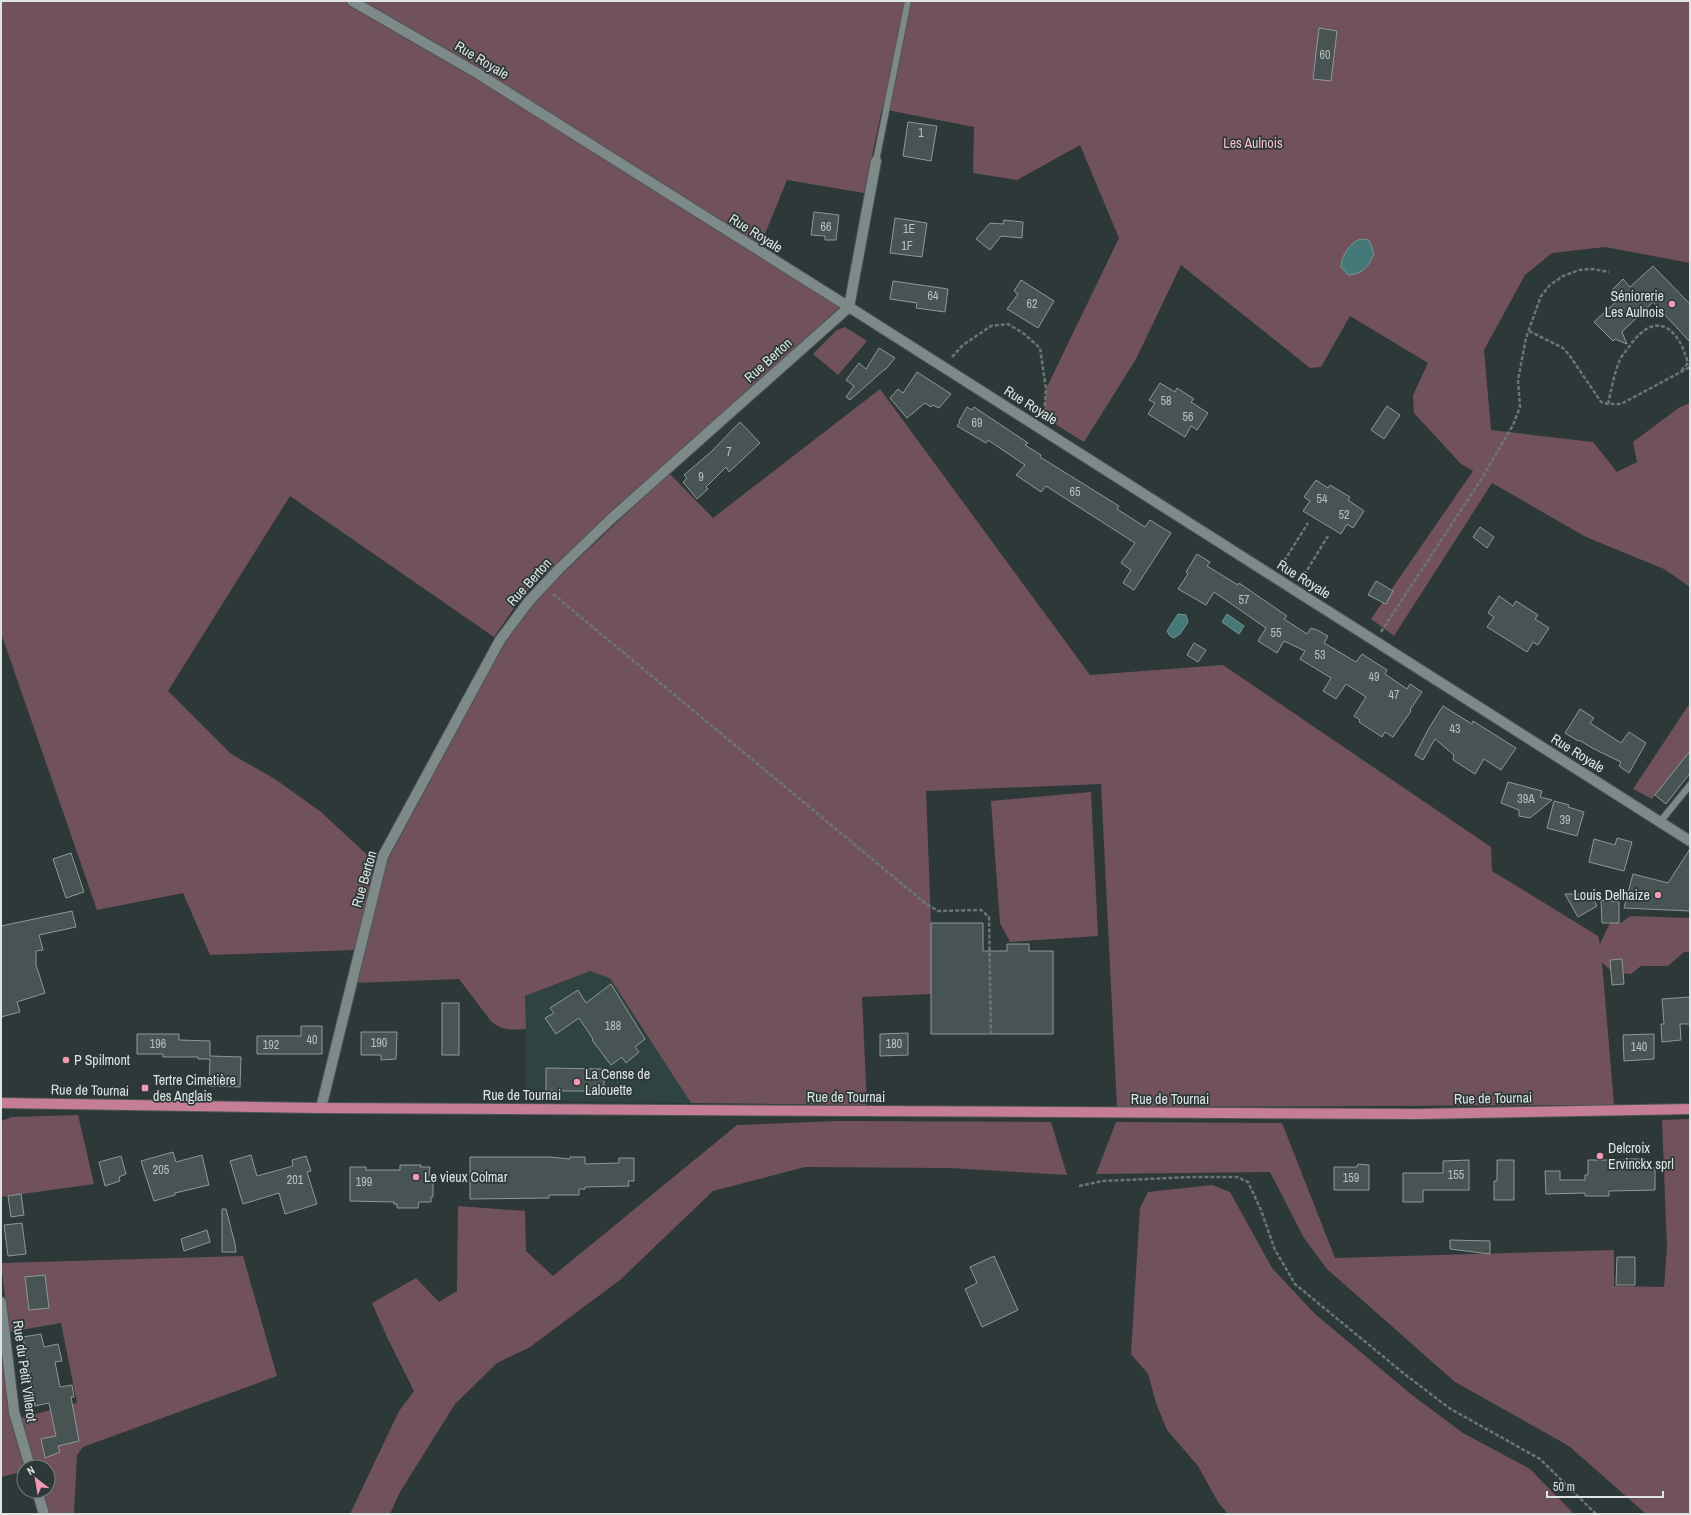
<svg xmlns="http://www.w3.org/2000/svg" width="1691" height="1515" font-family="'Archivo Narrow',sans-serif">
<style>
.built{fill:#304343}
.green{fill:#72525a}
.water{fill:#447879;stroke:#729899}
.building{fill:#485454;stroke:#8d9999}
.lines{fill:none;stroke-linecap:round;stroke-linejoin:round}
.lane-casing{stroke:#4d5656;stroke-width:8}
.street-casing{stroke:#4d5656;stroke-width:12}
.secondary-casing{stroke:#4d5656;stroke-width:12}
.primary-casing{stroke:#4d5656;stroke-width:12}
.path{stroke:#6c7575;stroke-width:2.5;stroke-dasharray:4 2;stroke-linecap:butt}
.lane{stroke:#7e8a8a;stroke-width:6}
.street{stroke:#7e8a8a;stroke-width:10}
.secondary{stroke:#7e8a8a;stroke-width:10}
.primary{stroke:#c57e95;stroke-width:10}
.poi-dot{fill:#f19ab2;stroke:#2d3838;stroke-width:1.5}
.labels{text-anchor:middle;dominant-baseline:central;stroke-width:3.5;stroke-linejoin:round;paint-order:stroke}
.number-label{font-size:12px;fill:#b8c0c0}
.street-label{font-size:14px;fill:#dee4e4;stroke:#2d3838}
.park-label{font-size:14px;fill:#f8becd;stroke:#2d3838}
.poi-label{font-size:14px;fill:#dee4e4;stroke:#2d3838;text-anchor:start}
</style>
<rect width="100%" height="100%" fill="#2d3838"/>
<path class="built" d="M590,971L610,977L691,1103L525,1101L526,1029L525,996Z"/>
<g class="green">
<path d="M1,1H344L454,64L840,307L543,576L521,598L494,637L290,496L168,691L231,754L275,779L321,812L376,863L356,950L210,955L183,893L97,910L1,633Z"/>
<path d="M362,1H1690V263L1605,247L1552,253L1525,275L1484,350L1491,430L1593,442L1617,472L1637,462L1633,442L1680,407L1690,403V587L1664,569L1586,537L1492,483L1394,636L1371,619L1473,471L1460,463L1414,413L1413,395L1428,363L1350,316L1321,367L1310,368L1181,265L1136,359L1084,442L1044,417L1046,389L1119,238L1080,145L1017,180L973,173L974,127L882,109L864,193L787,180L760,246Z"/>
<path d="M845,327L867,341L838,375L813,354L837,330Z"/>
<path d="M880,389L1090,675L1223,665L1491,847L1492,871L1598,936L1600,944L1610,923H1621L1630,916L1690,918V952H1684L1668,966H1641L1631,974L1612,972L1602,962L1614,1105L1117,1107L1101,784L926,791L931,923V994L862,997L867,1105L691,1103L610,978L590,971L525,996L526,1029C512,1030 502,1031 491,1021L459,979L356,983L386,863L505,642L533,602L669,473L713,518Z"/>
<path d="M1690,703V752L1652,799L1633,789Z"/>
<path d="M1091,792L1098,936L1010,942L1000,923L991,801Z"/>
<path d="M78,1115L94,1184L1,1197V1121L12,1117Z"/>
<path d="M1690,1119V1514H1646L1569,1446L1455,1382L1327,1269L1304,1238L1270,1172L1096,1174L1116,1122L1282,1123L1335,1258L1614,1250V1286L1664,1287L1667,1248L1662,1120Z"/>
<path d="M837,1121L1051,1122L1067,1175L949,1168L805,1167L713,1191L620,1280L530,1347L497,1363L455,1404L400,1492L390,1514H350L399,1411L414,1391L387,1337L372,1303L416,1278L439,1302L457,1291L458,1206L525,1211L526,1251L553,1276L737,1125Z"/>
<path d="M1212,1185L1230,1192L1272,1268L1315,1314L1412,1395L1463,1433L1530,1469L1574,1514H1228L1218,1502L1198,1466L1167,1430L1156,1403L1148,1374L1131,1354L1140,1208L1148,1192Z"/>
<path d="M243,1256L277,1376L83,1447L77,1455L74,1514H50L42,1491H48V1467H35L20,1418L77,1403L61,1323L9,1332L1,1263Z"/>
<path d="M1,1344L9,1412L24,1468V1471L1,1477Z"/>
</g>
<g class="water">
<path d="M1360,239L1369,240L1374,254C1369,266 1362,275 1348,275L1341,267C1341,256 1350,243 1360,239Z"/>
<path d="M1178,614L1186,615L1188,622L1180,634L1174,638L1170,636L1167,631Z"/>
<path d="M1227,614L1244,626L1239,634L1222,622Z"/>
</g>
<g class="building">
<path d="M1319,28L1337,31L1331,81L1313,79Z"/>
<path d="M908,122L937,126L931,161L903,156Z"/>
<path d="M814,212L839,215L836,240H825V236L811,235Z"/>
<path d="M895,218L927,223L922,257L890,253Z"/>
<path d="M1004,220L1023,222L1022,238L1001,236L990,250L976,239L990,223L1003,224Z"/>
<path d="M1653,266L1690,304V342L1653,302L1622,332L1627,344L1615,339L1613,341L1594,322L1620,298L1612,290L1623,279L1630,287Z"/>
<path d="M1021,280L1054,301L1038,328L1007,309L1018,294L1014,291Z"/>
<path d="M893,281L948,289L945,312L916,308L917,303L890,299Z"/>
<path d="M879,348L895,358L886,369H885L850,400L846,397L854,386L846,380L859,363L866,369Z"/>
<path d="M917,372L951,394L939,408L932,405L931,407L925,403L907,418L890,398L898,389L903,393Z"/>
<path d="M1160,383L1175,392L1177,388L1194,399L1191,402L1208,413L1197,430L1191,426L1185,437L1148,414L1155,403L1149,400Z"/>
<path d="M1387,406L1400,415L1384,439L1371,430Z"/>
<path d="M967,407L972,410L974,407L1028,443L1025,445L1041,455L1040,457L1119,506L1117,509L1145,527L1150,520L1171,533L1134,590L1123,583L1131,570L1121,563L1135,543L1046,486L1041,492L1016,475L1025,465L988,440L986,443L957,426L960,422L959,421Z"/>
<path d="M740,422L760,443L729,472L726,467L706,487L708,489L697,499L683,482L687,478L684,475L711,452Z"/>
<path d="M1316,480L1328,488L1330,485L1350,497L1348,500L1364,511L1353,528L1347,524L1341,534L1303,511L1310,501L1304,497Z"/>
<path d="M1480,527L1494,537L1487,548L1473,537Z"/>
<path d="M1197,554L1210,562L1207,566L1238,585L1239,583L1287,616L1284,619L1307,634L1311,628L1317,630L1328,636L1324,643L1356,662L1362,654L1387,670L1385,674L1407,689L1410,684L1422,692L1410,710L1411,711L1393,737L1385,732L1382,737L1359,722L1360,720L1354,716L1366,697L1346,684L1336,699L1323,691L1331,678L1300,659L1305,651L1284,641L1277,653L1258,641L1266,628L1214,592L1206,605L1178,589L1188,574L1186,572Z"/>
<path d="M1376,581L1393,591L1386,604L1368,595Z"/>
<path d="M1499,596L1513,606L1516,601L1538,615L1535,619L1549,628L1538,645L1533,642L1527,652L1487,627L1494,617L1488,613Z"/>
<path d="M1194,643L1206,650L1198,662L1187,655Z"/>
<path d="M1443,706L1472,724L1473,721L1516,748L1501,770L1484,759L1475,774L1453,760L1454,755L1435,739L1423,760L1415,755L1429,728Z"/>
<path d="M1580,709L1594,718L1590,723L1621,743L1629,732L1646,743L1629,773L1619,766L1621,762L1594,749L1579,740L1578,741L1565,733Z"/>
<path d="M1690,751V773L1666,804L1655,795Z"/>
<path d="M1508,782L1542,791L1540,797L1552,800L1530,818L1519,816V810L1501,803Z"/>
<path d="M1554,801L1569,805L1568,807L1584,812L1577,836L1547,828Z"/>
<path d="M1617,838L1632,842L1624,871L1589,862L1594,839L1615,845Z"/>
<path d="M1690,849V911L1624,908L1633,874L1668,883Z"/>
<path d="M71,853L84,892L66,898L53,859Z"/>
<path d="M1565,894H1591L1597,906L1578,917Z"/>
<path d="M1601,900L1619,902V923H1602Z"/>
<path d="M72,911L76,927L39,935L43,950L36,951V965L45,993L17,1002L20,1012L1,1017V926Z"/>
<path d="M931,923H983V951H1007V944H1029V951H1053V1034H931Z"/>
<path d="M1622,959L1624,984L1612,985L1610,960Z"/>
<path d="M611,984L645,1039L635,1047L639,1052L626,1063L622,1057L611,1065L592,1040L593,1039L579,1018L556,1034L545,1018L554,1013L550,1008L578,990L586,1003Z"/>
<path d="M1690,997V1024H1680L1681,1040L1662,1042L1661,1024H1664L1662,999Z"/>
<rect x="442" y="1003" width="17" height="52"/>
<path d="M301,1026H322V1054H257V1036H301Z"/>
<path d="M361,1032H397L396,1059L381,1060V1055H361Z"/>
<path d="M908,1033V1055L880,1056V1034Z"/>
<path d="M137,1034H179V1040L210,1041V1056L241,1057L240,1087L209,1086L210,1059H198V1057H163V1054H137Z"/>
<path d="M1654,1034V1059L1624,1061L1623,1035Z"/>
<path d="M546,1068L604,1069V1091H546Z"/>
<path d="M173,1152L176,1162L202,1155L209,1185L175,1193V1195L154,1201L141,1161Z"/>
<path d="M251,1155L257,1176L293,1166L292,1160L306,1156L311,1171L307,1172L317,1204L285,1214L279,1193L243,1204L230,1161Z"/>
<path d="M121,1156L126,1174L119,1177L120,1181L105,1186L99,1162Z"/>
<path d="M470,1157H550L570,1159V1157H585V1164L619,1163V1158H634V1181H628L629,1186L585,1187V1189H579V1195H549V1198L470,1199Z"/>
<path d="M1628,1159H1645V1168H1655V1190L1609,1191V1196H1585V1193L1546,1194L1545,1171H1560V1180H1585V1175H1588V1160H1628Z"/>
<path d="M1469,1160V1190H1423V1202H1403V1173H1443V1161Z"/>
<path d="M1497,1160H1514V1200H1494V1181H1497Z"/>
<path d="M1358,1164L1369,1165V1190H1334V1167H1357Z"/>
<path d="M400,1165H421L420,1167H430L429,1175H433V1197H431V1202H419L418,1208H397V1204H394V1202L350,1201V1167H366V1170H400Z"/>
<path d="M21,1194L24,1215L11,1217L8,1196Z"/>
<path d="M222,1209H226L235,1244L236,1252H222Z"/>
<path d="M22,1223L26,1254L8,1256L4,1225Z"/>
<path d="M207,1230L210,1242L184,1251L181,1239Z"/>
<path d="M1450,1240L1490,1241V1254L1450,1249Z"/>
<path d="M994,1256L1018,1310L982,1327L965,1289L977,1283L970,1267Z"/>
<path d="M1617,1257H1635V1285H1616Z"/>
<path d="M45,1275L49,1308L29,1310L25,1277Z"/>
<path d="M41,1334L44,1347L58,1344L62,1361L55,1362L60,1387L72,1385L74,1397H71L79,1441L58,1446L60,1452L45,1458L41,1439L56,1436L49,1403L35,1406L23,1337Z"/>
</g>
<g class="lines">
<defs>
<g id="lane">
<path d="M876,161L908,1"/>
<path d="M1660,822L1690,785"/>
</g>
<g id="street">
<path d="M352,1L477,73L849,307L1690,841"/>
<path d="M321,1108L383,856L500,640L529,601L559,569L612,518L849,307L876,161"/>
</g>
<g id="secondary">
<path d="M1,1302L14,1412L30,1467"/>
<path d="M37,1491L44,1514"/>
</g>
<path id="primary" d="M1,1103L321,1108L1417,1114L1690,1109"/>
</defs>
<use href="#lane" class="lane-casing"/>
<use href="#street" class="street-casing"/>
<use href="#secondary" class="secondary-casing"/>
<use href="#primary" class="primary-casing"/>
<g class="path">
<path d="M1529,331L1563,348L1570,356L1601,402L1608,404H1621L1690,367"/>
<path d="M952,357L963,345L991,326L1008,324L1023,333L1040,348L1046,389L1044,417"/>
<path d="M1608,404C1611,390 1614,375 1619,362C1621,356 1627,350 1631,344C1657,309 1679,329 1688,363L1681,371"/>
<path d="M1281,566L1308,523"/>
<path d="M1301,580L1328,536"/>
<path d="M553,594L925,903L938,911L981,910L989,917L991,1036"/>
<path d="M1381,632L1482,478L1513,425L1520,407L1518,380L1526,338L1541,296L1550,285L1563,276L1579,270L1593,269L1609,272"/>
<path d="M1079,1186L1103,1181L1192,1177H1237L1248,1182L1261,1210L1275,1250L1295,1284L1402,1372L1449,1408L1540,1459L1596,1514"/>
</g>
<use href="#lane" class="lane"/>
<use href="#street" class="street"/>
<use href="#secondary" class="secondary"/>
<use href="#primary" class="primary"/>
</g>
<g class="poi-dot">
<circle cx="1672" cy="304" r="4"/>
<circle cx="1658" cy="895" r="4"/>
<circle cx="66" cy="1060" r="4"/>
<circle cx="577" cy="1082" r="4"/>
<rect x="141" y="1084" width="8" height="8" rx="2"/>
<circle cx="1600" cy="1156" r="4"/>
<circle cx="416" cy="1177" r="4"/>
</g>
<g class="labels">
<g class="number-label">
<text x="1325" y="55">60</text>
<text x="921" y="133">1</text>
<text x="826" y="227">66</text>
<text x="909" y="229">1E</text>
<text x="907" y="246">1F</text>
<text x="933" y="296">64</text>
<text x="1032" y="304">62</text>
<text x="1166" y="401">58</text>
<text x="1188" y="417">56</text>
<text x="977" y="423">69</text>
<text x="729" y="452">7</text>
<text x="701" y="477">9</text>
<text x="1075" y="492">65</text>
<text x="1322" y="499">54</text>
<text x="1344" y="515">52</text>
<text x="1244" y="600">57</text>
<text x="1276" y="633">55</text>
<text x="1320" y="655">53</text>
<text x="1374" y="677">49</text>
<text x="1394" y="695">47</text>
<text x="1455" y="729">43</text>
<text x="1526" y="799">39A</text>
<text x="1565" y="820">39</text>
<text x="613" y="1026">188</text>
<text x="312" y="1040">40</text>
<text x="379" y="1043">190</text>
<text x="158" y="1044">196</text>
<text x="894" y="1044">180</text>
<text x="271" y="1045">192</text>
<text x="1639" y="1047">140</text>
<text x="161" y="1170">205</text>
<text x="1456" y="1175">155</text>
<text x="1351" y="1178">159</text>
<text x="295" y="1180">201</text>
<text x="364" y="1182">199</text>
</g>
<g class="street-label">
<text transform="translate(482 60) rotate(31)">Rue Royale</text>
<text transform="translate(756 233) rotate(32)">Rue Royale</text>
<text transform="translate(768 360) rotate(-42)">Rue Berton</text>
<text transform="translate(1031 405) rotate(32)">Rue Royale</text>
<text transform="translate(1304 579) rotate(32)">Rue Royale</text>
<text transform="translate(529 582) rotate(-48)">Rue Berton</text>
<text transform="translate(1578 753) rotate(32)">Rue Royale</text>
<text transform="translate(364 879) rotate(-74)">Rue Berton</text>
<text transform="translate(90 1090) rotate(1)">Rue de Tournai</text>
<text x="522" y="1095">Rue de Tournai</text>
<text x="846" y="1097">Rue de Tournai</text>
<text transform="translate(1493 1098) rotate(-1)">Rue de Tournai</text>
<text x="1170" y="1099">Rue de Tournai</text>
<text transform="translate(25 1371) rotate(82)">Rue du Petit Villerot</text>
</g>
<g class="park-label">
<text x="1253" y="143">Les Aulnois</text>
</g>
<g class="poi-label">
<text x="1664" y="296" text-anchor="end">Séniorerie<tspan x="1664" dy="16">Les Aulnois</tspan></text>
<text x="1650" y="895" text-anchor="end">Louis Delhaize</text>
<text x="74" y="1060">P Spilmont</text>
<text x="585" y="1074">La Cense de<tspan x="585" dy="16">Lalouette</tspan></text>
<text x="153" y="1080">Tertre Cimetière<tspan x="153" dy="16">des Anglais</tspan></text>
<text x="1608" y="1148">Delcroix<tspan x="1608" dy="16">Ervinckx sprl</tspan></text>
<text x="424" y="1177">Le vieux Colmar</text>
</g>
</g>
<rect width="1691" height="1515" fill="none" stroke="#dee4e4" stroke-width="4"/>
<g transform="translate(36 1479) rotate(329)"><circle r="19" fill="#2d3838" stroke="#747d7d"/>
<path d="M0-3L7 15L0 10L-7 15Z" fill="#f19ab2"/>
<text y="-6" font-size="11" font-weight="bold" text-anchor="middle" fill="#dee4e4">N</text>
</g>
<path d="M1547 1491v6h116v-6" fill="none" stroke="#dee4e4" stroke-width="2"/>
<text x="1553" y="1491" font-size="12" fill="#dee4e4" stroke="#2d3838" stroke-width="3" paint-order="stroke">50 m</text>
</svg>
